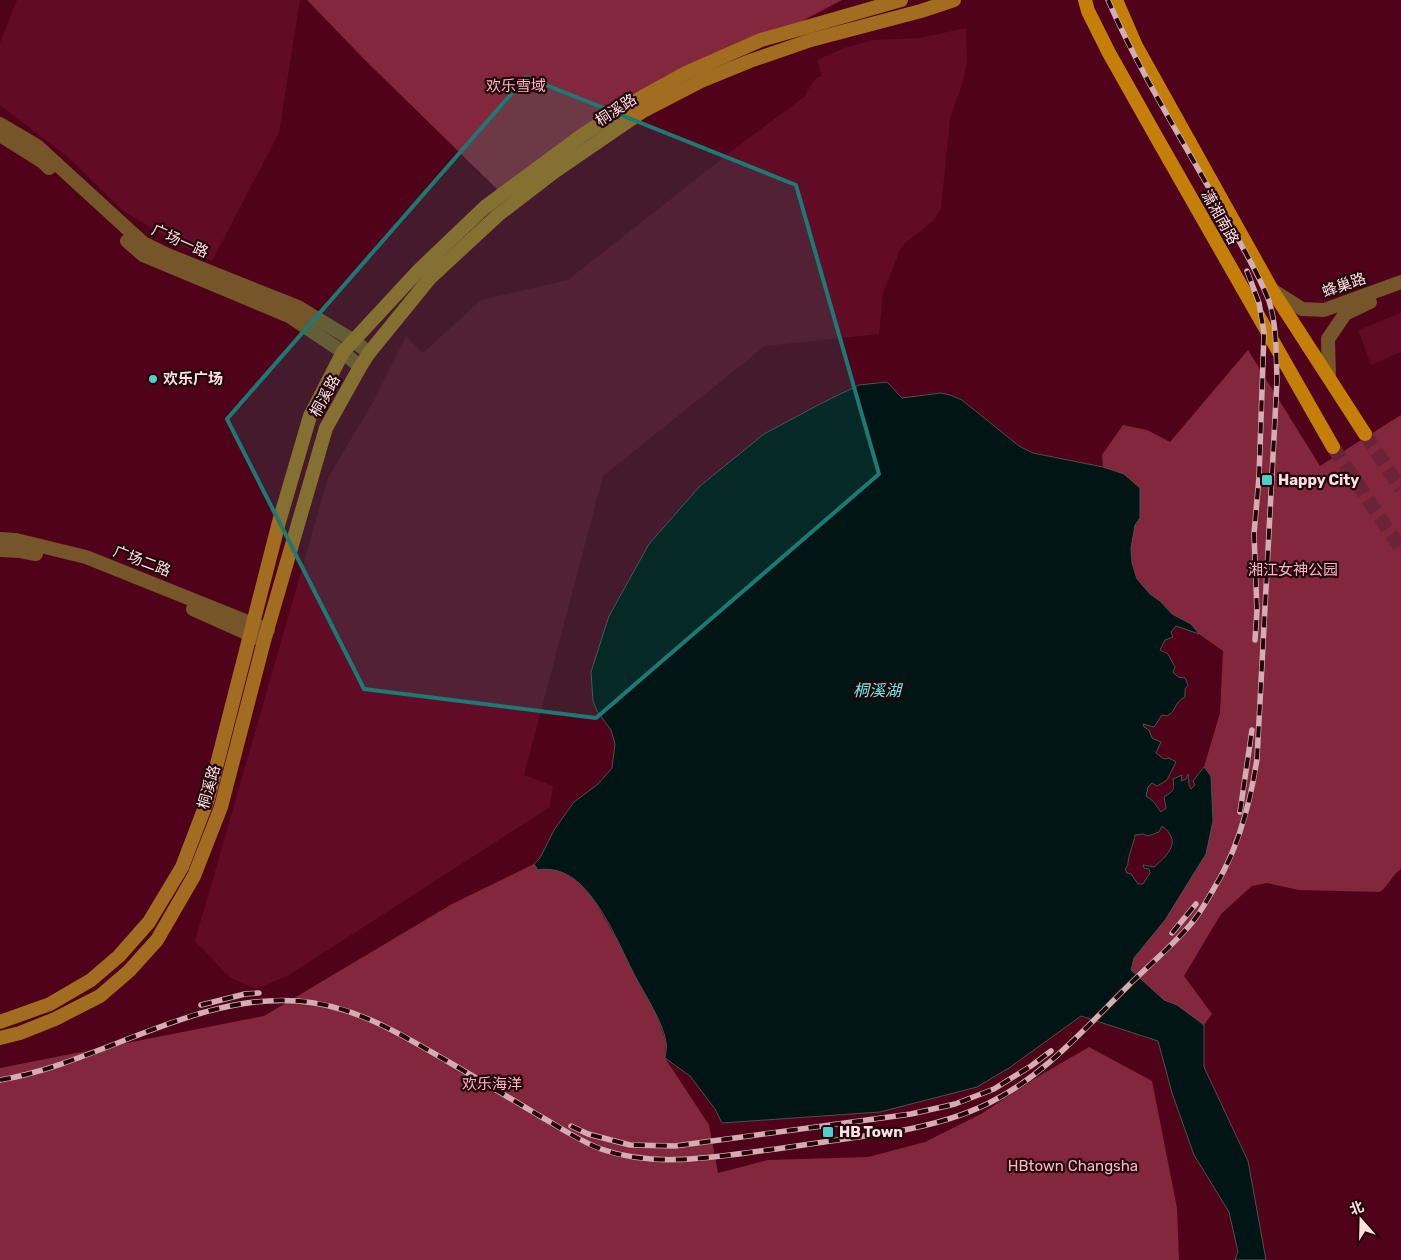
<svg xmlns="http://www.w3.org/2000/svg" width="1401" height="1260" font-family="Rubik,'Noto Sans SC',sans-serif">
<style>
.built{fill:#610b27}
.green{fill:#83283c}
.water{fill:#001514;stroke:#4c5252;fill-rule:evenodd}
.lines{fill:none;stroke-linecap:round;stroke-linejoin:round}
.primary-tunnel{stroke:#6a2339;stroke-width:14;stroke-dasharray:14 7;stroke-linecap:butt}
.tertiary{stroke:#76552a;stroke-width:14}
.secondary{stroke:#a26d21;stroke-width:14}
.primary{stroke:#c47f08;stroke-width:14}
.rail-casing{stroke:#d4acb3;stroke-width:5.5}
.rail{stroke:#23050b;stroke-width:4;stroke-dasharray:11;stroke-linecap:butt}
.marked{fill:#1b7b74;fill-opacity:0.2;stroke:#1b7b74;stroke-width:4;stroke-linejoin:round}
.poi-dot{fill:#54cdc8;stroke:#23050b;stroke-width:2}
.labels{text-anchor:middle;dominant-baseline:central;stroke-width:4.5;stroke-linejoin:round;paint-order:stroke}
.park-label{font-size:15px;fill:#fab8c0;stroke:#23050b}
.street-label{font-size:15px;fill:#fde0e2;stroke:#23050b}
.poi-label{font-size:15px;font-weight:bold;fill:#fde0e2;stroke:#23050b;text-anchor:start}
.water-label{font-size:16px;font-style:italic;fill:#6cefe9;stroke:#23050b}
</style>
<rect width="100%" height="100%" fill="#50021b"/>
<g class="built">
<path d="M17,0H300L279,133L212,261L166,237L122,210L68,157L0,105V43Z"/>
<path d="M966,28L967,61L963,82L950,118L941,209L933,221L905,243L900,250L883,293L879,334L765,346L603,476L524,775L553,786L550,807L289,975L256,989L229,977L195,941L328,478L373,402L406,336L423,353L481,300L568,280L742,143L804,97L816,78L822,76L817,60L844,48L873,40L920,38Z"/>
<path d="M1401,313V352L1371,365L1358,330Z"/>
</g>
<g class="green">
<path d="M307,0H842L736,56L502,194L364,59Z"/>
<path d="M1248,350L1320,466L1401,415V869C1391,876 1390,884 1380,892L1299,890L1267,883L1252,886L1221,914L1184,976L1212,1014L1204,1025L1177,1005L1164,1000L1131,970L1134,958L1165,920L1206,854L1211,776L1204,767L1220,713L1223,651L1199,634L1190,624L1172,614L1160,601L1150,594L1137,579L1132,563L1131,548L1135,525L1124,474L1103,467L1102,455L1123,425L1147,430L1170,442Z"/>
<path d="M534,864L538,870L548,868L563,872L578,882L592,896L617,940L657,1016L666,1042L665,1058L709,1125L718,1173L768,1160L868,1157L925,1142L981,1114L1039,1076L1089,1047L1152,1081L1177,1208L1179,1260H0V1068L264,1016L452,904Z"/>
</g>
<path class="water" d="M887,382L902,398L941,393L950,395L962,400L1019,446L1033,453L1103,467L1124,474L1140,488V518L1135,525L1131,548L1132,563L1137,579L1150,594L1160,601L1172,614L1191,624L1199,634L1176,626L1171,632L1173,637L1165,640L1160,650L1168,654L1175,667L1173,672L1178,677L1185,678L1188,685L1185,689V697C1173,703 1177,711 1167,716L1162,715L1154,727L1143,724L1144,727L1149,730L1152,738L1161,742L1156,753L1164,759L1169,758L1176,762L1167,780L1157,786L1152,783L1148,787L1146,796L1153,801L1161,812L1166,808L1164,797C1175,790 1174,790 1173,779L1182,775L1181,781L1186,779L1188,774L1189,785L1191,789L1195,785L1193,781L1204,767L1211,776L1213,821L1206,854L1165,920L1134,958L1131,970L1164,1000L1177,1005L1204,1025V1067L1248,1161L1266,1260H1235L1238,1252L1229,1212L1194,1155L1172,1093L1158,1041L1081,1016L1009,1068L977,1087L880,1112L722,1123L715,1109L690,1076L665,1058C666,1053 667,1047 666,1042C663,1022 645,995 635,976C619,945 605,908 580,884C568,873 554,867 538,870L534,864L540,858L554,830L574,802L598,784L612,768L615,744L611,730L597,711L593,701L591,672L609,616L649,544L700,486L764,434L822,403L859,385ZM1162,826C1182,841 1169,854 1154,867L1143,865L1144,868L1149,869L1150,873L1143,884H1138L1131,874L1127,873L1125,869L1128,865C1127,859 1134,843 1135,835L1143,834L1148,836L1159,832Z"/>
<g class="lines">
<g class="primary-tunnel">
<path d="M1365,434L1401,489"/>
<path d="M1333,447L1401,549"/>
</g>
<g class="tertiary">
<path d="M0,124L37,146L143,243L170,256L298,307L354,341L369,353"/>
<path d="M0,135L43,162L49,168"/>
<path d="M127,241L143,255L289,316L343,352L360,367"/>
<path d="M1272,290L1302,309L1324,310L1401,282"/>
<path d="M1329,378L1328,339L1345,314L1370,302"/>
<path d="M0,539L16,540L86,557L268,630"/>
<path d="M0,550L20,551L36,554"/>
<path d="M193,609L260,639"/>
</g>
<g class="secondary">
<path d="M0,1022L50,1004L91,980L119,956L149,922L182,867L208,799L279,522L310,416L343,352L419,270L485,207L584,134L639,99L686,73L761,40L901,0"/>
<path d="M0,1038L20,1033L55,1019L100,996L129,971L157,940L194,876L221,807L264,641L326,428L360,367L369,353L430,278L498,215L554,172L643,111L701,81L750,61L811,40L921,11L954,0"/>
</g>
<g class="primary">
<path d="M1085,0L1088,11L1109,53L1158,140L1333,447"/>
<path d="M1116,0L1136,46L1272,290L1365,434"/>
</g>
<defs>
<g id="rail">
<path d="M1247,271L1259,303L1264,333L1259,477L1254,534L1257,611L1255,640"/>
<path d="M1240,812L1252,730"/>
<path d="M1172,933L1196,904"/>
<path d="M201,1005L245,994L259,993"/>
<path d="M0,1080C100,1063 196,993 298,1001C354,1005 400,1034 447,1061C478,1079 508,1097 538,1115C558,1126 579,1141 601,1149C657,1169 719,1156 776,1149C817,1143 858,1137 899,1131C931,1125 961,1117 989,1103C1044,1076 1085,1028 1128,986C1148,966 1171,947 1190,925C1199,915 1206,902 1213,890C1238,850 1250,805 1257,759L1277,380C1276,354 1277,326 1269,301C1256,267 1235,235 1218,204C1180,136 1139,71 1108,0"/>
<path d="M571,1126L588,1134L630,1145L675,1146L911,1114L955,1104L994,1089L1031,1066L1051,1051"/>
</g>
</defs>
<use href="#rail" class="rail-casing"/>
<use href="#rail" class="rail"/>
</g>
<path class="marked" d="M526,77L796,185L879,474L596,718L364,689L227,419Z"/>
<g class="poi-dot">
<circle cx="153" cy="379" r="5"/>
<rect x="1261" y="474" width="12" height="12" rx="2.5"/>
<rect x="822" y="1126" width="12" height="12" rx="2.5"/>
</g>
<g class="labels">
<g class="park-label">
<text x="516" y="86">欢乐雪域</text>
<text x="1293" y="570">湘江女神公园</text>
<text x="492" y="1084">欢乐海洋</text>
<text x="1073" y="1166">HBtown Changsha</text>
</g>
<g class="street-label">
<text transform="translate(616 110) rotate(-33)">桐溪路</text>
<text transform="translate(1220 217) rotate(61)">潇湘南路</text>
<text transform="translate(180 241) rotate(24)">广场一路</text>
<text transform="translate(1344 285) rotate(-19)">蜂巢路</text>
<text transform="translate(325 396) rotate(-61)">桐溪路</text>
<text transform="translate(142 561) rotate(21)">广场二路</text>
<text transform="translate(209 787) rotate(-74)">桐溪路</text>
</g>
<g class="poi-label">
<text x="163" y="379">欢乐广场</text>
<text x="1278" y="480">Happy City</text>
<text x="839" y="1132">HB Town</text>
</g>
<g class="water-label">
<text x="877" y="690">桐溪湖</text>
</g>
</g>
<g transform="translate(1361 1220) rotate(340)" stroke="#23050b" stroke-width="4" paint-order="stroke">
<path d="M0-4L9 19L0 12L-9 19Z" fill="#fde0e2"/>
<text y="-8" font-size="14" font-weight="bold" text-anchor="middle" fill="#fde0e2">北</text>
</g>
</svg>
